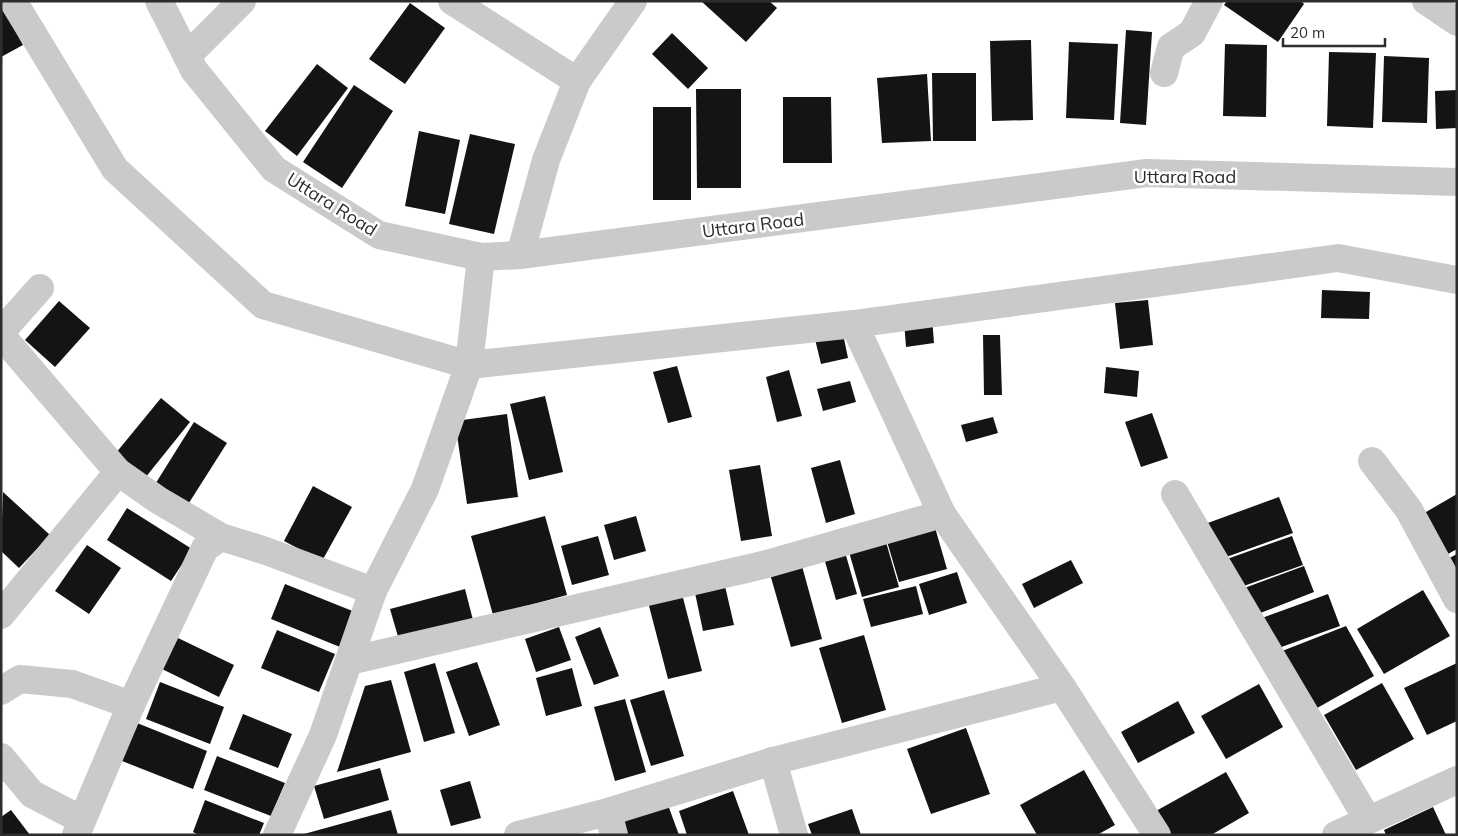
<svg xmlns="http://www.w3.org/2000/svg" width="1458" height="836" font-family="Mulish,sans-serif">
<style>
.building{fill:#141414}
.lines{fill:none;stroke-linecap:round;stroke-linejoin:round}
.minor{stroke:#cacaca;stroke-width:28}
.labels{text-anchor:middle;dominant-baseline:central;stroke-width:5;stroke-linejoin:round;paint-order:stroke}
.street-label{font-size:18px;fill:#2d2d2d;stroke:#fff}
</style>
<rect width="100%" height="100%" fill="#fff"/>
<g class="building">
<path d="M701,1H769L777,8L746,42Z"/>
<path d="M1227,1H1301L1304,4L1278,42L1224,5Z"/>
<path d="M410,3L445,28L405,84L369,59Z"/>
<path d="M3,8L23,45L1,57V9Z"/>
<path d="M1126,30L1152,32L1146,125L1120,123Z"/>
<path d="M672,33L708,68L688,89L652,54Z"/>
<path d="M1031,40L1033,120L992,121L990,41Z"/>
<path d="M1069,42L1118,44L1114,120L1066,118Z"/>
<path d="M1225,44L1267,45L1266,117L1223,116Z"/>
<path d="M1329,52L1376,53L1373,128L1327,126Z"/>
<path d="M1384,56L1429,58L1427,123L1382,122Z"/>
<path d="M317,64L348,88L297,156L265,131Z"/>
<path d="M932,73H976V141H933Z"/>
<path d="M927,74L931,141L882,143L877,78Z"/>
<path d="M354,85L393,111L342,188L303,162Z"/>
<path d="M696,89H741V188H697Z"/>
<path d="M1457,90V128L1436,129L1435,91Z"/>
<path d="M783,97H831L832,163H783Z"/>
<rect x="653" y="107" width="38" height="93"/>
<path d="M419,131L460,140L445,214L405,206Z"/>
<path d="M470,134L515,144L494,234L449,224Z"/>
<path d="M1322,290L1370,292L1369,319L1321,318Z"/>
<path d="M1148,300L1153,345L1120,349L1115,303Z"/>
<path d="M59,301L90,328L55,367L25,340Z"/>
<path d="M932,318L934,343L906,347L904,321Z"/>
<path d="M842,329L848,358L821,364L814,335Z"/>
<path d="M983,335H1000L1002,395H984Z"/>
<path d="M677,366L692,417L668,423L653,372Z"/>
<path d="M1106,367L1139,371L1137,397L1104,393Z"/>
<path d="M789,370L802,416L777,422L766,377Z"/>
<path d="M850,381L856,402L823,411L817,389Z"/>
<path d="M545,396L563,472L529,480L510,404Z"/>
<path d="M161,398L190,422L141,483L111,459Z"/>
<path d="M1152,413L1168,458L1141,467L1125,422Z"/>
<path d="M507,414L518,497L467,504L455,421Z"/>
<path d="M993,417L998,433L966,442L961,425Z"/>
<path d="M194,422L227,443L187,506L154,486Z"/>
<path d="M840,460L855,514L826,523L811,468Z"/>
<path d="M760,465L772,536L741,541L729,470Z"/>
<path d="M313,486L352,507L322,561L284,541Z"/>
<path d="M3,492L50,535L19,568L1,551Z"/>
<path d="M1457,494V549L1437,560L1414,519Z"/>
<path d="M1279,497L1293,533L1218,560L1205,524Z"/>
<path d="M127,508L192,549L171,581L107,540Z"/>
<path d="M545,516L567,595L493,615L471,536Z"/>
<path d="M636,516L646,551L614,560L604,525Z"/>
<path d="M934,524L947,569L899,582L886,538Z"/>
<path d="M598,536L609,575L572,585L561,546Z"/>
<path d="M1292,536L1303,565L1238,588L1227,559Z"/>
<path d="M886,542L899,587L862,597L849,552Z"/>
<path d="M87,545L121,568L89,614L55,591Z"/>
<path d="M845,552L857,594L836,600L824,558Z"/>
<path d="M1457,554V588L1442,562Z"/>
<path d="M1071,560L1083,583L1034,608L1022,584Z"/>
<path d="M802,566L822,639L791,647L770,574Z"/>
<path d="M1304,566L1314,592L1250,617L1239,590Z"/>
<path d="M957,572L967,603L929,615L919,584Z"/>
<path d="M285,584L355,612L340,647L271,619Z"/>
<path d="M725,586L734,625L703,631L695,593Z"/>
<path d="M916,586L923,614L871,627L863,599Z"/>
<path d="M465,589L473,620L399,640L390,609Z"/>
<path d="M1423,590L1450,636L1384,674L1357,629Z"/>
<path d="M682,594L702,671L668,679L648,602Z"/>
<path d="M1328,594L1340,626L1273,650L1262,618Z"/>
<path d="M1346,626L1374,676L1310,712L1277,653Z"/>
<path d="M559,627L571,660L536,672L525,639Z"/>
<path d="M600,627L619,676L594,685L575,637Z"/>
<path d="M277,630L335,654L319,692L261,668Z"/>
<path d="M864,635L886,710L842,723L819,648Z"/>
<path d="M178,638L234,665L219,697L162,669Z"/>
<path d="M477,662L500,725L469,736L446,672Z"/>
<path d="M435,663L455,733L424,742L404,672Z"/>
<path d="M1457,663V721L1427,735L1404,688Z"/>
<path d="M572,668L582,706L546,716L536,678Z"/>
<path d="M391,680L411,752L337,772L365,686Z"/>
<path d="M160,682L224,707L210,744L146,719Z"/>
<path d="M1382,683L1414,739L1356,770L1324,715Z"/>
<path d="M1259,684L1283,727L1226,759L1201,716Z"/>
<path d="M664,690L684,756L651,766L630,700Z"/>
<path d="M625,699L646,772L615,781L594,707Z"/>
<path d="M1178,701L1195,733L1138,763L1121,732Z"/>
<path d="M243,714L292,734L278,768L229,749Z"/>
<path d="M137,723L207,751L193,789L122,761Z"/>
<path d="M966,728L990,794L931,814L907,749Z"/>
<path d="M217,756L285,783L271,816L204,790Z"/>
<path d="M380,768L389,800L324,819L314,786Z"/>
<path d="M1084,770L1115,825L1097,835H1037L1020,805Z"/>
<path d="M1226,772L1249,813L1211,835H1170L1156,811Z"/>
<path d="M470,781L481,818L451,826L440,790Z"/>
<path d="M733,791L749,835H687L679,811Z"/>
<path d="M205,800L264,823L259,835H199L193,832Z"/>
<path d="M668,805L679,835H617L613,824Z"/>
<path d="M1433,807L1446,835H1386L1384,830Z"/>
<path d="M852,809L861,835H812L808,824Z"/>
<path d="M11,810L30,835H1V817Z"/>
<path d="M391,810L398,835H305L304,834Z"/>
</g>
<g class="lines">
<g class="minor">
<path d="M13,1L115,169L263,305L469,365L854,324L1338,258L1457,280"/>
<path d="M159,1L194,70L274,169L379,235L481,257L520,255L1147,173L1457,182"/>
<path d="M452,1L577,81"/>
<path d="M1426,1L1457,22"/>
<path d="M187,56L242,1"/>
<path d="M1164,73L1171,47L1192,33L1209,1"/>
<path d="M520,255L546,160L577,81L633,1"/>
<path d="M854,324L942,514L1062,687"/>
<path d="M1,332L40,288"/>
<path d="M1,335L118,472L158,500L221,537"/>
<path d="M1372,461L1409,510L1457,599"/>
<path d="M1175,494L1368,820"/>
<path d="M1,615L118,472"/>
<path d="M349,661L763,565L942,514"/>
<path d="M1,691L20,679L72,684L131,705"/>
<path d="M1,757L32,794L82,820"/>
<path d="M773,761L794,835"/>
<path d="M608,812L614,835"/>
<path d="M76,835L131,705L205,548L221,537L266,551L373,591"/>
<path d="M277,835L323,735L373,591L425,489L469,365L481,257"/>
<path d="M518,835L608,812L773,761L1062,687L1157,835"/>
<path d="M1336,835L1457,780"/>
</g>
</g>
<g class="labels">
<g class="street-label">
<text x="1185" y="176">Uttara Road</text>
<text transform="translate(332 204) rotate(32)">Uttara Road</text>
<text transform="translate(753 225) rotate(-7)">Uttara Road</text>
</g>
</g>
<rect width="1458" height="836" fill="none" stroke="#2d2d2d" stroke-width="5"/>
<path d="M1283 38v8h102v-8" fill="none" stroke="#2d2d2d" stroke-width="2.5"/>
<text x="1290" y="38" font-size="15" fill="#2d2d2d" stroke="#ffffff" stroke-width="4" paint-order="stroke">20 m</text>
</svg>
